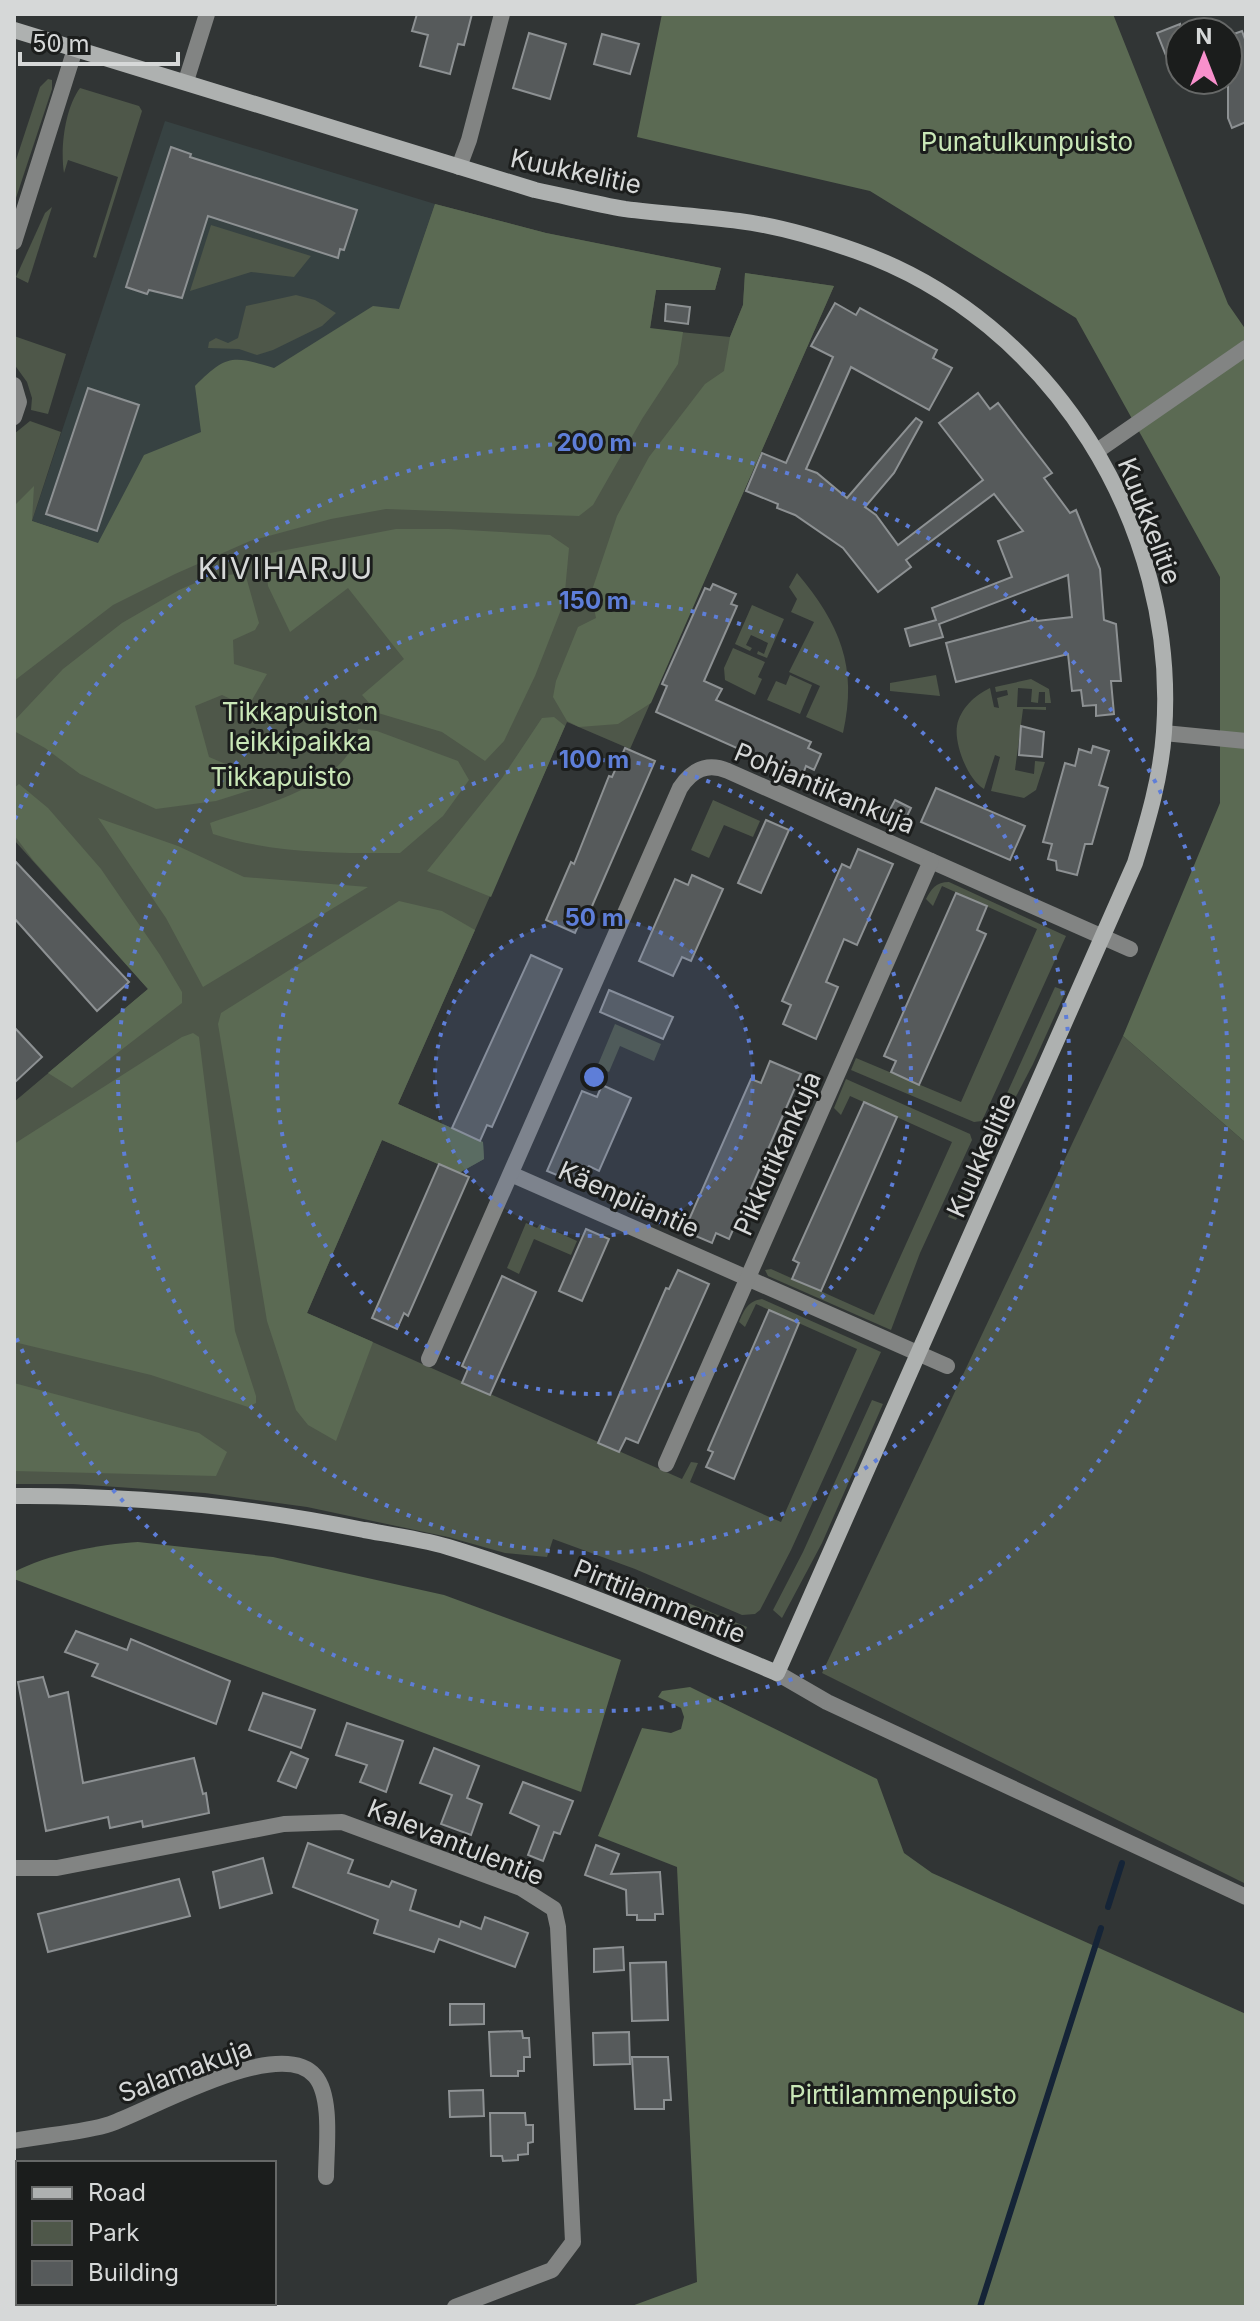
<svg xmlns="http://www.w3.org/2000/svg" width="1260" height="2321" font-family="Inter,sans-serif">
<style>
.built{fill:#374242}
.green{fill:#4e5749}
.forest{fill:#5b6a53}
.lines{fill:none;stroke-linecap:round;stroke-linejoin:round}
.stream{stroke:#152437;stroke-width:6}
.building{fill:#565a5b;stroke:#8d9193;stroke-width:2}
.street{stroke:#828483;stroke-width:16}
.secondary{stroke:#aeb1b0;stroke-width:16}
.ring{fill:none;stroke:#5e7ed8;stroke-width:4;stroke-dasharray:4 8}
.labels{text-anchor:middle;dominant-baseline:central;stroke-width:6;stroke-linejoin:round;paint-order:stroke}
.park-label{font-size:26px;fill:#c9e7b7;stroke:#1b1d1c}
.street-label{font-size:26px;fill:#d6d8d8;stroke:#1b1d1c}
.quarter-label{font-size:30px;letter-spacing:2px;fill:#d6d8d8;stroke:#1b1d1c}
.centre{fill:#5e7ed8;stroke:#1b1d1c;stroke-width:4}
.ring-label{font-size:24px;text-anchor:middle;font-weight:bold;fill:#5e7ed8;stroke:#1b1d1c;stroke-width:6;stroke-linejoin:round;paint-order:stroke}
</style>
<rect width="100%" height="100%" fill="#313535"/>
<path class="built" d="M165,121L435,204L334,506L156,563L32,521Z"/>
<g class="green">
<path d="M48,79L52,80V89L14,204V166L40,87Z"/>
<path d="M80,88L139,106L142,111L96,258L93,257L118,177L68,160L64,173C60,148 65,108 80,88Z"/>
<path d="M435,204L546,233L721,268L715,290H656L650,329L730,337L743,305L745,273L834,286L630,749L567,722L398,1104L483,1142L484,1159L459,1173L382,1140L307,1313L682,1479L691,1462L698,1463L690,1482L781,1522L857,1349L756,1304L745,1327L739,1322C744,1310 748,1301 762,1299L881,1352L791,1550L760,1610L755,1614L742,1615L635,1569L553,1539L547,1557L505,1553L448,1537L307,1507L205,1493L73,1484H14V1102L148,989L14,840V434L30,421L61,432L32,521L156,563L334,506Z"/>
<path d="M52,207L28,283L16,277L45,213Z"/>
<path d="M211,225L311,256L294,277L251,272L190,291Z"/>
<path d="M296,295L315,300L336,313L322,326L273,350L257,355L239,349L208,348L209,342L216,338L228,343L238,338L246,306Z"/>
<path d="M14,336L66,354L48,414L31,410L32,398L27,382L14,364Z"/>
<path d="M797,573C840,624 858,667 843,733L806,717L820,686L789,672L814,622L791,612L797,599L789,587Z"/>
<path d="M752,605L784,619L767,658L757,654L758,651L764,654L768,643L751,635L746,645L752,648L750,651L735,644Z"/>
<path d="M733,648L765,662L758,677L762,679L755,695L725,680L724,668Z"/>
<path d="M790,675L812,685L800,714L767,700L776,681L786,685Z"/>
<path d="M936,675L940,696L890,691V683Z"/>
<path d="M1031,679L1049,689L1051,703H1045V692H1039L1038,703L1031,702L1032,689L1018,688L1017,707H1046V710L1023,709L1015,770L1034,774L1035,761L1045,762L1036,790L1024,798L991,791L1000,757L995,755L984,789C968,780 954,744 957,726C960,709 975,695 990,688L994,707L999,708L997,698L1008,695L1007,690L996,692L995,687Z"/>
<path d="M713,800L760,821L753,837L724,825L709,858L691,850Z"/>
<path d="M949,882L1066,936L982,1121L974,1122L851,1070L856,1058L961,1102L1037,929L942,886L933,906L926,899C931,889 936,882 949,882Z"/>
<path d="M1055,987L1066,991L1033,1064L1001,1125L994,1122Z"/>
<path d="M615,1024L661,1044L654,1061L620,1046L609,1072L597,1067Z"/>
<path d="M1123,1036L1246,1143V1884L822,1673Z"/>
<path d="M846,1079L970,1134L972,1140L920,1253L891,1330L768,1276L765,1270L771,1269L874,1315L952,1142L850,1096L841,1115L834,1108Z"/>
<path d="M981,1149L989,1152L956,1220L948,1217Z"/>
<path d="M526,1223L537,1228L540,1224L577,1241L571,1255L534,1239L519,1274L507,1268Z"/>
<path d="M872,1400L883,1404L822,1543L782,1618L773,1610L803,1552Z"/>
<path d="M597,1569L657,1591L652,1603L594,1574Z"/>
<path d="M688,1603L747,1627L744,1634L718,1631L682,1615Z"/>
</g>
<g class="forest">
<path d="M662,14H1113L1228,304L1246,330V1143L1123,1036L1220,803V577L1076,318L870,191L637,137Z"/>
<path d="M435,204L546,233L721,268L715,290H656L650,328L683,332L678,364L642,419L593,505L579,516L386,509L331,519L250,541L175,574L113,605L14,681V506L34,486L32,521L98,543L144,455L201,432L195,386C226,355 232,355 274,368L373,306L399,309Z"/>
<path d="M745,273L834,286L651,703L618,724L579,727L567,721L553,697L556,681L578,627L596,618L591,593L617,516L649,457L705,384L724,371L730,337L743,305Z"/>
<path d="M396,529H449L550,535L569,548L564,602L535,676L504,741L485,761L442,732L378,713L362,695L404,659L348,588L290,632L268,586L265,554Z"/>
<path d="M245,573L259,623L255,630L233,640L234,664L267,674L248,707L222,695L195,706L209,757L252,775L254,789L216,801L156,809L80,774L45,748L14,731V721L63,669L122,623L179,590L209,577Z"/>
<path d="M554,717L565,726L491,897L427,871L502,778L542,718Z"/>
<path d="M358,729L377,731L458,761L469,780L443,816L400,853C336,853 275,854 213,834L210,823C256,807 351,786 358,729Z"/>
<path d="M19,784L48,808L101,869L160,955L182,992V1003L72,1088L48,1073L148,989L33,860L14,835V788Z"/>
<path d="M98,818L178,846L244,877L368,887L203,987L166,918Z"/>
<path d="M399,901L442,911L475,930L398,1104L483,1142L484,1159L459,1173L382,1140L307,1313L373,1342L336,1441L308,1425L296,1410L267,1321L218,1024L221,1013Z"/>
<path d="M193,1033L199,1037L235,1331L256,1396V1403L248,1407L151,1375L14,1342V1144L182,1037Z"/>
<path d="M14,1383L199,1433L227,1452L216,1476L14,1471Z"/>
<path d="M138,1542L273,1557L444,1595L621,1660L581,1792L14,1579V1572C48,1554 100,1544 138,1542Z"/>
<path d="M690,1687L877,1779L904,1853L932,1873L1246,2014V2307H629L697,2282L677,1867L598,1836L642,1728L671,1733L681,1729L684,1717L681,1708L658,1697L662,1691Z"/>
</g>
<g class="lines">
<g class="stream">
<path d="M1108,1907L1122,1863"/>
<path d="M980,2307L1101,1928"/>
</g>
</g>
<g class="building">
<path d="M417,14H472L464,45L458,44L450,74L420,66L428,35L412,31Z"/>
<path d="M1180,24V53L1167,58L1157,33Z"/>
<path d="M1242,31L1246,42V122L1232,128L1228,118V36Z"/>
<path d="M529,33L566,44L550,99L513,88Z"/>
<path d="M602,34L639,44L630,74L594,64Z"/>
<path d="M171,147L191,154L190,157L357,210L344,250L340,249L338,258L208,216L182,298L149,290L147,294L126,287Z"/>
<path d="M835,303L856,315L860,308L937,350L933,358L952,368L929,410L851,367L806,469L817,473L847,498L916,418L922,422L894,473L865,507L876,515L898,545L983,480L939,423L978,393L990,409L998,403L1052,473L1044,478L1070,513L1076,510L1100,569L1104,620L1116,624L1121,681H1111L1114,714L1096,716V705L1083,706L1081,690L1072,691L1068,654L956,682L946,643L1036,619L1037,621L1072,617L1068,575L939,624L943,637L910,646L905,629L936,620L932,608L1012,577L998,541L1023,531L994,494L906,560L911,567L878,592L843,548L795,515L777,508L778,504L746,491L762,453L786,463L833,357L811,346Z"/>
<path d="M666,304L690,307L688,324L665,321Z"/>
<path d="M88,388L139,405L97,531L46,514Z"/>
<path d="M713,584L736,594L731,604L737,606L704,681L722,689L716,700L811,742L808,748L821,754L814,770L806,766L802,777L656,712L667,686L662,684L705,588L710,590Z"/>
<path d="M1021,726L1044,732L1042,757L1019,755Z"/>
<path d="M1093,746L1109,751L1099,785L1108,788L1092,844H1085L1077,875L1057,870L1056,861L1048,859L1052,844L1043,842L1065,763L1075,766L1079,749L1091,753Z"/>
<path d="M625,748L655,761L586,920L581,919L575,933L546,920L571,862L574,864L609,776L612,777Z"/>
<path d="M936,788L1025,826L1010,860L921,822Z"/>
<path d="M895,800L911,808L902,826L886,817Z"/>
<path d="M766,820L789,830L761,893L738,883Z"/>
<path d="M858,849L893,864L857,945L844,939L826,982L838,987L816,1039L783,1024L791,1005L782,1001L842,864L850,868Z"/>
<path d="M14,860L129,982L97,1011L14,918Z"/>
<path d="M692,875L723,889L691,961L682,957L673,976L639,961L675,879L688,885Z"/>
<path d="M956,893L987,906L977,930L986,934L919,1085L891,1072L896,1061L884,1056Z"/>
<path d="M531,955L562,969L492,1127L487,1125L480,1141L452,1128Z"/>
<path d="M609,990L673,1017L663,1039L600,1012Z"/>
<path d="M14,1027L42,1057L14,1083Z"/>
<path d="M770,1061L801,1074L729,1239L716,1233L712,1243L684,1231L751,1079L761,1083Z"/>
<path d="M602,1085L631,1098L599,1171L589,1166L581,1185L547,1171L582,1091L597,1097Z"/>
<path d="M864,1102L897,1117L821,1291L792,1279L799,1263L793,1260Z"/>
<path d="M439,1164L469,1177L408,1316L404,1313L397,1329L372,1318Z"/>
<path d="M586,1229L609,1239L582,1301L559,1291Z"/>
<path d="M678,1270L709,1284L638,1443L626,1438L619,1452L598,1443L666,1288L669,1289Z"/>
<path d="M502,1276L536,1292L490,1395L462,1383L468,1369L462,1366Z"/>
<path d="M769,1310L799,1323L734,1479L706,1467L713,1452L708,1450Z"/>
<path d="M76,1631L127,1650L131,1639L230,1681L216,1724L92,1676L98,1664L65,1652Z"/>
<path d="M43,1677L49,1697L68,1692L83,1783L194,1758L203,1794L206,1793L209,1813L143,1827L142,1821L110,1828L108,1817L46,1831L18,1682Z"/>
<path d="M263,1693L315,1710L301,1748L249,1730Z"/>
<path d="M347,1723L403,1741L386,1792L360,1782L367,1765L336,1755Z"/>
<path d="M434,1748L479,1766L467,1798L482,1804L471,1835L441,1824L452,1795L420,1783Z"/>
<path d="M291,1752L308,1759L296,1788L278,1781Z"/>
<path d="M523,1782L573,1801L560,1834L554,1832L543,1861L528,1855L539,1826L510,1813Z"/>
<path d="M308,1843L353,1860L348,1873L389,1887L392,1881L416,1890L410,1910L459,1927L461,1921L481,1929L485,1917L528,1933L515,1967L439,1939L434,1952L374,1933L378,1920L293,1887Z"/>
<path d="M596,1845L619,1854L611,1874L660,1872L663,1914H655V1920H637V1915H627L626,1890L585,1875Z"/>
<path d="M263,1858L272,1893L220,1908L213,1872Z"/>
<path d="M179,1879L190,1916L48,1952L38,1914Z"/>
<path d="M623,1947L624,1970L594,1972V1949Z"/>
<path d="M666,1962L668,2020L632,2021L630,1963Z"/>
<path d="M450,2004H484V2024L450,2025Z"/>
<path d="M522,2031L523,2038H529L530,2057H524V2071H518V2076H491L489,2032Z"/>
<path d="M629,2032L630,2064L594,2065L593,2033Z"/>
<path d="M632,2057H668L671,2100H664V2109H635Z"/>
<path d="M483,2090L484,2116L450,2117L449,2091Z"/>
<path d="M490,2113H525L526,2125H533V2142L528,2143V2154L518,2155V2160L503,2161L502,2156H491Z"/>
</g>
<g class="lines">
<g class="street">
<path d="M186,81L207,14"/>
<path d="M459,167L469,140L502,14"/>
<path d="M14,242L75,49"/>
<path d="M14,385L19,402L14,417"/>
<path d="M1097,451L1246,348"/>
<path d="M1164,733L1246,741"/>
<path d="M511,1174L947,1366"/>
<path d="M429,1359L680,788C692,770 707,762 728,771L1130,949"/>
<path d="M666,1464L931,861"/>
<path d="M777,1673L827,1702L1246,1897"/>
<path d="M14,1868H57L284,1824L342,1822L521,1888L554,1909L558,1927L573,2242L552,2270L455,2307"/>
<path d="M14,2141C43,2135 83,2133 110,2124C153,2109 280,2035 315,2076C333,2097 326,2150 326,2177"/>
</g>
<g class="secondary">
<path d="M14,30L535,190C565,196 595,204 625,209C663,214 701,216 739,221C779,226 819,238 856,251C1052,320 1179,527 1164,732C1161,777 1148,820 1135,863L777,1673C669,1628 560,1581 448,1547C421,1539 392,1535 364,1530C247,1506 134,1495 14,1496"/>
<path d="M14,2247L17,2307"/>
</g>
</g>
<circle cx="594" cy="1077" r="159" fill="#5e7ed8" fill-opacity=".12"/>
<g class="ring">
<circle cx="594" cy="1077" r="159"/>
<circle cx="594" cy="1077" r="317"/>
<circle cx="594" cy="1077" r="476"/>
<path d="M15 819A634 634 0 1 1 15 1335"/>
</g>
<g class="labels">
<g class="park-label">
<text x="1027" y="141">Punatulkunpuisto</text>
<text x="300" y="711">Tikkapuiston<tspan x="300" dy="30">leikkipaikka</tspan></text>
<text x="281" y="776">Tikkapuisto</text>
<text x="903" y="2094">Pirttilammenpuisto</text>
</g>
<g class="street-label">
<text transform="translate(576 171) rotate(12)">Kuukkelitie</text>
<text transform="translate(1150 521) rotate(69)">Kuukkelitie</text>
<text transform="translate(825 788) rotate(23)">Pohjantikankuja</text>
<text transform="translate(777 1153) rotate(-66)">Pikkutikankuja</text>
<text transform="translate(981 1155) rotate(-66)">Kuukkelitie</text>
<text transform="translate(629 1199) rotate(24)">Käenpiiantie</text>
<text transform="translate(660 1601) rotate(22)">Pirttilammentie</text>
<text transform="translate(456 1842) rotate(22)">Kalevantulentie</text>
<text transform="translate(185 2070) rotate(-20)">Salamakuja</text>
</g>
<g class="quarter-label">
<text x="286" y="568">KIVIHARJU</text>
</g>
</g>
<circle cx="594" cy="1077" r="12" class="centre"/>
<g class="ring-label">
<text x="594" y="451">200 m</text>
<text x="594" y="609">150 m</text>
<text x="594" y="768">100 m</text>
<text x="594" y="926">50 m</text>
</g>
<rect width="1260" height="2321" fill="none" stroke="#d6d8d8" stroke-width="32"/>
<rect x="16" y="2161" width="260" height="144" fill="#1b1d1c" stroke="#666867" stroke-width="2"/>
<rect x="32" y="2187" width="40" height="12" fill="#aeb1b0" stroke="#666867" stroke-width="2"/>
<text x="88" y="2201" font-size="24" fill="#d6d8d8">Road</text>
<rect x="32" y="2221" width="40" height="24" fill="#4e5749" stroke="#666867" stroke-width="2"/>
<text x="88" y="2241" font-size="24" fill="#d6d8d8">Park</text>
<rect x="32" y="2261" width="40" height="24" fill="#565a5b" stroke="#666867" stroke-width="2"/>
<text x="88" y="2281" font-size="24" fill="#d6d8d8">Building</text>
<g transform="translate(1204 56)"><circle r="38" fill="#1b1d1c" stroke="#666867" stroke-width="2"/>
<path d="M0-6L14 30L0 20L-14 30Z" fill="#f890cc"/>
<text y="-12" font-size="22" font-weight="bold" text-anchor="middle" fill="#d6d8d8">N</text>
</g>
<path d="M20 52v12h158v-12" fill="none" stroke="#d6d8d8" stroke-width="4"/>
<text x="32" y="52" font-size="24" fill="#d6d8d8" stroke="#1b1d1c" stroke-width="6" paint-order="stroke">50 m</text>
</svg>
